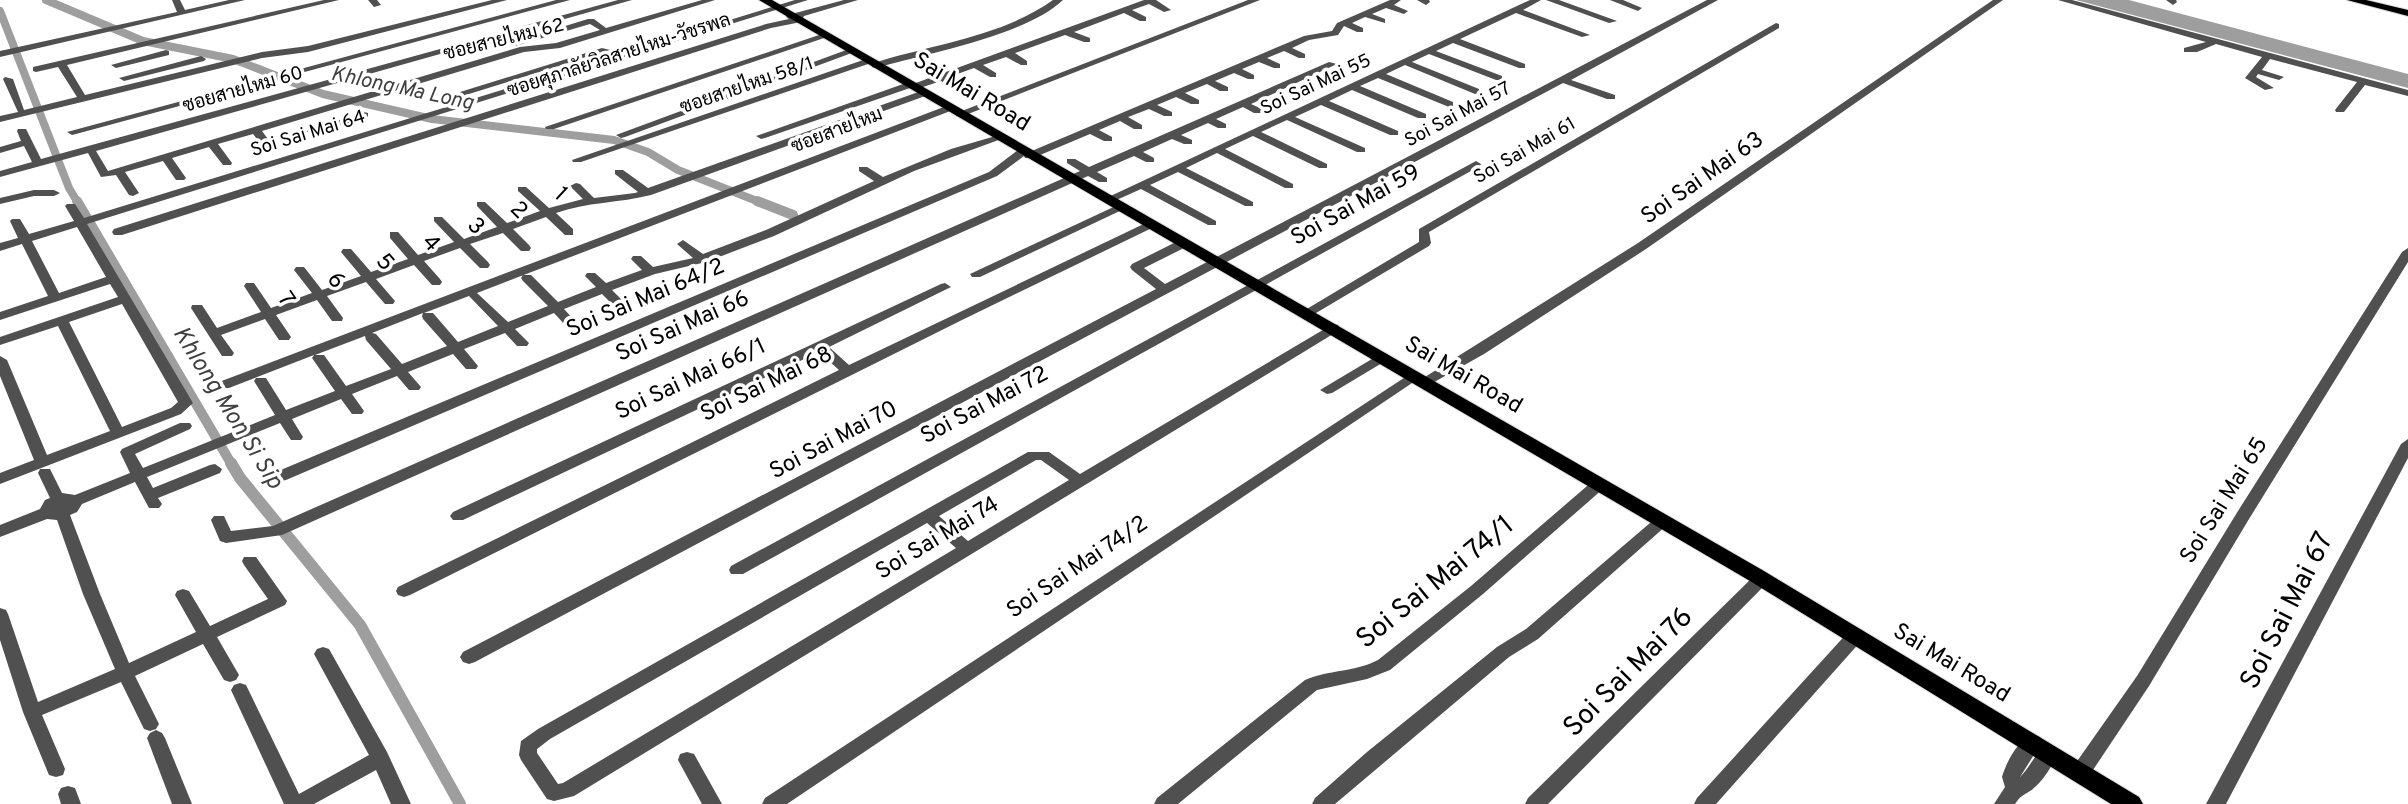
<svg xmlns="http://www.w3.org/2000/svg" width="2408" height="804" font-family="Overpass,Sarabun,sans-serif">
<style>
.water{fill:#9e9e9e}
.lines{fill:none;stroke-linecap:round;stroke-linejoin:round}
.canal-far2{stroke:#9e9e9e;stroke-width:8}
.canal-far1{stroke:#9e9e9e;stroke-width:10}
.canal{stroke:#9e9e9e;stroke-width:12}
.major-casing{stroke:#dbdbdb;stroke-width:2}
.minor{fill:#505050;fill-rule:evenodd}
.major{fill:#000;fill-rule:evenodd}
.labels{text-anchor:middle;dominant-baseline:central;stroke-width:7;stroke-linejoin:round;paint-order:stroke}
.far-street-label{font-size:19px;fill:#000;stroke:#fff}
.far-water-label{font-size:21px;font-style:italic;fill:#3f3f3f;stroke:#fff}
.street-label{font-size:23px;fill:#000;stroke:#fff}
.water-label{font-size:24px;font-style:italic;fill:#3f3f3f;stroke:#fff}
.near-street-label{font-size:28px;fill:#000;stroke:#fff}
</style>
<rect width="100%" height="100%" fill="#fff"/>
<path class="water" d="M2076,0H2129L2408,74V88Z"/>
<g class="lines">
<g class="canal-far2">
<path d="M46,0L143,41L233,59L323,94L432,119L614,140L648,152L678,170L762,203"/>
<path d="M0,11L69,188L78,203"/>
</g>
<g class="canal-far1">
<path d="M77,201L232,465"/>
<path d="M757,201L793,215"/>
</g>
<path class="canal" d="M231,463L240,478L360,625L460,804"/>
<defs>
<g id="major">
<path d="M759,0H772L1764,571L2139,797L2143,804H2111L1750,581Z"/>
<path d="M2347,0H2366L2408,10V16Z"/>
</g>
</defs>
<use href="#major" class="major-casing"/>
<g class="minor">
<path d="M172,0H180L185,10L229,0H245L0,57V51L177,12Z"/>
<path d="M324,0H339L67,65L85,95L262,52L308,46L492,0H507L308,52L262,58L0,122V116L18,112L3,79L5,77L13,79L24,110L77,97L58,67L36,72L33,71V67Z"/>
<path d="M368,0H377L381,5L374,7Z"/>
<path d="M556,0H570L76,134L72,135L67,132Z"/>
<path d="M618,0H632L96,151L108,171L520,47L556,43L600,30L590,24L515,46L510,43L588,19H594L606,28L702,0H715L560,48L524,52L262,131L276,150L275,152H267L253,134L218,144L232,163L231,165H223L209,147L172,158L186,178L184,180H176L163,161L125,172L139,193L133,196L129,195L116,175L101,177L88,153L0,177V171L32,162L24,146L0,153V147L21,141L17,131L18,129H26L41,159Z"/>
<path d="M795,0H808L87,224L193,403L181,414L0,484V473L34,460L0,376V356L7,360L47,455L110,431L58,326L0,345V337L118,297L110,284L0,320V312L48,296L22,244L0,251V243L18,238L10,221L12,219H20L29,234L74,221L65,206L67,204H75L84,218ZM77,227L106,277L59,293L32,241ZM122,304L178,402L171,408L122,427L69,322Z"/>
<path d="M844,0H858L804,16L801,22L771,28L122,235H114L112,232L114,229L766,24L789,19L786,17L788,15Z"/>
<path d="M1053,0H1063C1027,35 925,54 875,68L872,67L871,63L581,162H573L572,160L866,59H872L873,63C933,44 1001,37 1053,0Z"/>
<path d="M1144,0H1156L1171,10L1164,12L1149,4L1132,10L1146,17V21H1140L1124,13L1074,32L1090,38V42H1084L1065,35L1015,53L1027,61V65H1021L1006,57L983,65L996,73V77H990L974,68L949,77L963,85V89H955L941,81L914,90L910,88L765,138L761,139L756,136L906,83L913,84Z"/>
<path d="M1248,0H1260L963,116L959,117L954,114Z"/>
<path d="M1390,0H1401L1394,5L1408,11L1404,14L1386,8L1372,14L1385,19V23L1365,17L1352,23L1363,28V32H1357L1344,26L1338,35L1309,40L1292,48L1305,54V58H1299L1284,51L1267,58L1280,64V68H1274L1259,62L1242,69L1254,75V79H1248L1234,73L1215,81L1228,87V91H1220L1207,84L1185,93L1199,100V104H1191L1176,97L1157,105L1172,112V116H1164L1149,109L1128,117L1142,125V129H1134L1120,121L1099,130L1112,137V141H1104L1090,134L1033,158H1025L1024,156L997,176L286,480L281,481L274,476L276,472L989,172L1018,150H1026L1027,153L1304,36L1332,31L1337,23Z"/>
<path d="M1417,0H1429L1430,2L1426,5Z"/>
<path d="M1530,0H1541L1523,10L1590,35L1582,37L1516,13L1460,39L1525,64V68H1519L1453,43L1436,51L1502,76V80H1496L1429,54L1412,62L1479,89V93L1475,94L1405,65L1386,74L1453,102V106L1449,107L1378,78L1360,86L1426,114V118H1418L1352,90L1329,101L1398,131V135H1390L1321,105L1295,117L1365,148V152H1357L1287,120L1261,132L1327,164V168H1319L1253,136L1225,149L1293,184V188H1285L1217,153L1186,168L1253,202V206H1245L1178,172L1150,185L1216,221V225H1208L1141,189L1112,202H1104L1102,200Z"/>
<path d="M1546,0H1559L1617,21L1609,23Z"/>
<path d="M1610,0H1623L1642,8L1638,11Z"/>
<path d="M1707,0H1718L1571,80L1615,95V99H1607L1563,83L475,662L469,664L463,662L460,657L463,652L1156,289L1132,270L1130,267L1132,264L1180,240H1188V246L1144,268L1165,284Z"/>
<path d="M1993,0H2003L1646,249L1484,354L1429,385L1424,386L1417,382L1638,243Z"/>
<path d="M2058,0H2072L2408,90V96L2365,85L2344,112H2336L2335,110L2357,82L2270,59L2262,70L2284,77L2279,80L2258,74L2256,77L2274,88L2265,90L2245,78L2262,57L2216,44L2197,52H2184V48L2206,42Z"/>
<path d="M2166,0H2176L2177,2L2173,5Z"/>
<path d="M1776,23L1779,24V28L1429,232L1431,243L1429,246L1311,316H1301L1300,313L1419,242V229Z"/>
<path d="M822,34L830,36L554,129H546L545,127Z"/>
<path d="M602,48L610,50L440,103L431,101Z"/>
<path d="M849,49L857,51L625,137L621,138L616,135Z"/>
<path d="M166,50L169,51V55L116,68L111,65Z"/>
<path d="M201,56L206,59L204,61L124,81L119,78Z"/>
<path d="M1329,62L1337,64L1251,104L1262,109V113H1254L1243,107L1216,119L1226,124V128H1218L1208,123L1181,135L1192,140V144H1184L1172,139L1143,152L1154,158V162H1146L1134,156L1097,172L1107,178V182H1099L1088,176L282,535L226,543L220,541L211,520L214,516H224L231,531L273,526L1080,171L1067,163V159H1075L1089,167Z"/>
<path d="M924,90L928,91V95L651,195C620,203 586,202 556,213L573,229V235H565L546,217L513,229L529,245L531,248L529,251H521L503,233L470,244L488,262L490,265L488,268H480L460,248L424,261L440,279L442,282L440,285H432L414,265L376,279L395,301L393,304H385L366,282L327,296L343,318L342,321H332L317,300L276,315L291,337L289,340H279L265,319L221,335L234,353L232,356H222L191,308L192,305H202L217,328L261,312L244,286L246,283H254L271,308L312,293L294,270L296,267H304L322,290L361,276L341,252L343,249H351L371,272L408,259L390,238V232H398L418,255L454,242L434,221V217H442L464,239L497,227L477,206V202H485L507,223L540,211L518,191V187H526L549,208L583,199L570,186L576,183L580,184L594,198L635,193L638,192L615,174V170H623L648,188Z"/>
<path d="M949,105L954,108L953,110L477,293L508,322L548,306L523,281L521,278L523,275H531L558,302L596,287L585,276L587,273H595L606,283L642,270L631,259L633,256H641L653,267L693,258L677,244L683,240L703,254L766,230L874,181L859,171V167H867L883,177L951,149L999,135L1004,138L914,171L774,236L706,262L655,274L612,290L626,304L625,307H615L602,294L564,309L577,323L576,326H566L554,313L515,329L529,343L527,346H517L505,333L464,349L478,366L476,369H466L453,354L408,372L421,387L419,390H409L397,376L352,394L364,411L362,414H352L341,399L292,419L303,437L301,440H291L280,423L147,477L153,488L210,465L215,464L222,469L220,473L158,498L162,504L159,508H149L135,482L82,504L77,512L70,515L100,594L129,663L196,632L175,595L177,591L183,589L189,591L210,626L268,599L244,565L242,561L244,557H256L287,601L285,605L217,637L239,675L236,680L230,682L224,680L203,644L135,676L159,724L156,729L150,731L144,729L121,682L42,715L65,769L63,775L56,777L49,775L23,712L0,640V608L6,610L8,614L38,702L115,669L83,594L57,520L47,519L0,537V525L40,509L45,500L50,498L38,473L40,469H50L62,493L75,495L130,473L120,452L122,449L180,423H190L192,426L190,429L135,454L143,468L275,415L254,381L256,378H266L286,410L335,391L312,358L314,355L229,388H219L217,385L219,382ZM469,296L498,326L458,342L433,313H424ZM423,313L422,316L423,319L447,346L402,364L376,334L372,333ZM365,336L366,340L391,369L346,386L324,355H315Z"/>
<path d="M364,112L368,113V117L311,134L306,131Z"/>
<path d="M1476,161L1481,164L1480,166L743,574H731L729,570L731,566Z"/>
<path d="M34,190H54L60,193L54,196H34L0,204V198Z"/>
<path d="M1120,204L1126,207L1124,209L980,277H972L970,274Z"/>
<path d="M1152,220L1156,222V226L962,320L410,595L404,597L398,595L396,591L398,587L839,370L819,352L463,520H453L450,516L453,512L941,284L945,283L951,287L829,347L849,365Z"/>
<path d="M2408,248V262L2249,519L2149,686L2087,779L2080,781L2073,779L2071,773L2073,767L2137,676L2238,511L2402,252Z"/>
<path d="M1333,324L1338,325L1340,328L1338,331L574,796L554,801L547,799L521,760L519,755L521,741L538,729L1028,452H1049L1080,474ZM1036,460H1041L1069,480L968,541L939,516ZM927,523L956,548L563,783L558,784L537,753V749L550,739Z"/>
<path d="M1382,353L1387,354L1389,357L1387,360L1332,393L1327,394L1320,390Z"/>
<path d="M1413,372L1418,373L1420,376L1418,379L787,804H762L765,798Z"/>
<path d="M2408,439V458L2226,804H2206L2401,444Z"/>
<path d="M1599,479L1607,484L1604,488L1483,594L1390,670L1367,679L1317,690L1178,804H1154L1157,798L1305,680C1328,670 1355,672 1378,660L1471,586L1594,480Z"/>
<path d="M1662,516L1667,517L1670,521L1667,525L1538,639L1509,657L1335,804H1312L1315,798L1367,752L1497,647L1526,629L1657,517Z"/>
<path d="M1761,573L1767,575L1769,579L1767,583L1548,804H1525L1528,798L1755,575Z"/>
<path d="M1856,628L1862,630L1865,635L1862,640L1716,804H1694L1697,798L1850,630Z"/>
<path d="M323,647L329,649L387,752L411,804H391L376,770L314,804H284L231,690L234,685L240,683L246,685L299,794L369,755L314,654L317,649Z"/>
<path d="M156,730L162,733L165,738L192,804H172L147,738L150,733Z"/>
<path d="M2033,734L2040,737L2042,742L2020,777C2031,767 2039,742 2056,748L2058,753C2053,764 2045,778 2036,786C2027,795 2023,792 2015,804H1994L2005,787L2002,777C2006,763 2018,739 2033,734Z"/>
<path d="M687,752L694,754L722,804H702L678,760L680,754Z"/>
<path d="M68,786L75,788L81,804H61L58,794L61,788Z"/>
</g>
<use href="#major" class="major"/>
</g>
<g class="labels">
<g class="far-street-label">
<text transform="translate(504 40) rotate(-14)">ซอยสายไหม 62</text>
<text transform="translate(619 56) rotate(-18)">ซอยศุภาลัยวิลสายไหม-วัชรพล</text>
<text transform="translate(1316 85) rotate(-25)">Soi Sai Mai 55</text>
<text transform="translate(747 86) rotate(-19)">ซอยสายไหม 58/1</text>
<text transform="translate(243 90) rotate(-16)">ซอยสายไหม 60</text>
<text transform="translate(1458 115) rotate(-28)">Soi Sai Mai 57</text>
<text transform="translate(837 131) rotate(-21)">ซอยสายไหม</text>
<text transform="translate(308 134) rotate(-17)">Soi Sai Mai 64</text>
<text transform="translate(1525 151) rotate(-30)">Soi Sai Mai 61</text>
</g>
<g class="far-water-label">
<text transform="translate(402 89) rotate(12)">Khlong Ma Long</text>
</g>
<g class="street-label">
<text transform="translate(971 93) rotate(31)">Sai Mai Road</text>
<text transform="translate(1703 179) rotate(-35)">Soi Sai Mai 63</text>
<text transform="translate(560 195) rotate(43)">1</text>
<text transform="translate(1356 206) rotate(-29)">Soi Sai Mai 59</text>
<text transform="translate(518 211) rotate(44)">2</text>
<text transform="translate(475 227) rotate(45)">3</text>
<text transform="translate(430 244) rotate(48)">4</text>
<text transform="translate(384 263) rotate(49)">5</text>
<text transform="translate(335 281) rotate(52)">6</text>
<text transform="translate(646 299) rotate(-23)">Soi Sai Mai 64/2</text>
<text transform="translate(285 300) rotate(56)">7</text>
<text transform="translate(683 327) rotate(-24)">Soi Sai Mai 66</text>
<text transform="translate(1463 376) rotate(30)">Sai Mai Road</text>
<text transform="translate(691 380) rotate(-25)">Soi Sai Mai 66/1</text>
<text transform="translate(767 385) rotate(-26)">Soi Sai Mai 68</text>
<text transform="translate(985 406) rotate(-28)">Soi Sai Mai 72</text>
<text transform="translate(834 441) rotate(-28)">Soi Sai Mai 70</text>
<text transform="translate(2225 501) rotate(-58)">Soi Sai Mai 65</text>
<text transform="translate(938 539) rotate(-31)">Soi Sai Mai 74</text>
<text transform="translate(1078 568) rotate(-34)">Soi Sai Mai 74/2</text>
<text transform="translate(1951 664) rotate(31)">Sai Mai Road</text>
</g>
<g class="water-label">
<text transform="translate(227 408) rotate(58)">Khlong Mon Si Sip</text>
</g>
<g class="near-street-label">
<text transform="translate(1436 583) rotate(-39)">Soi Sai Mai 74/1</text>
<text transform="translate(2288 611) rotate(-63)">Soi Sai Mai 67</text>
<text transform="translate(1629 673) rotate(-45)">Soi Sai Mai 76</text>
</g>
</g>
</svg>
